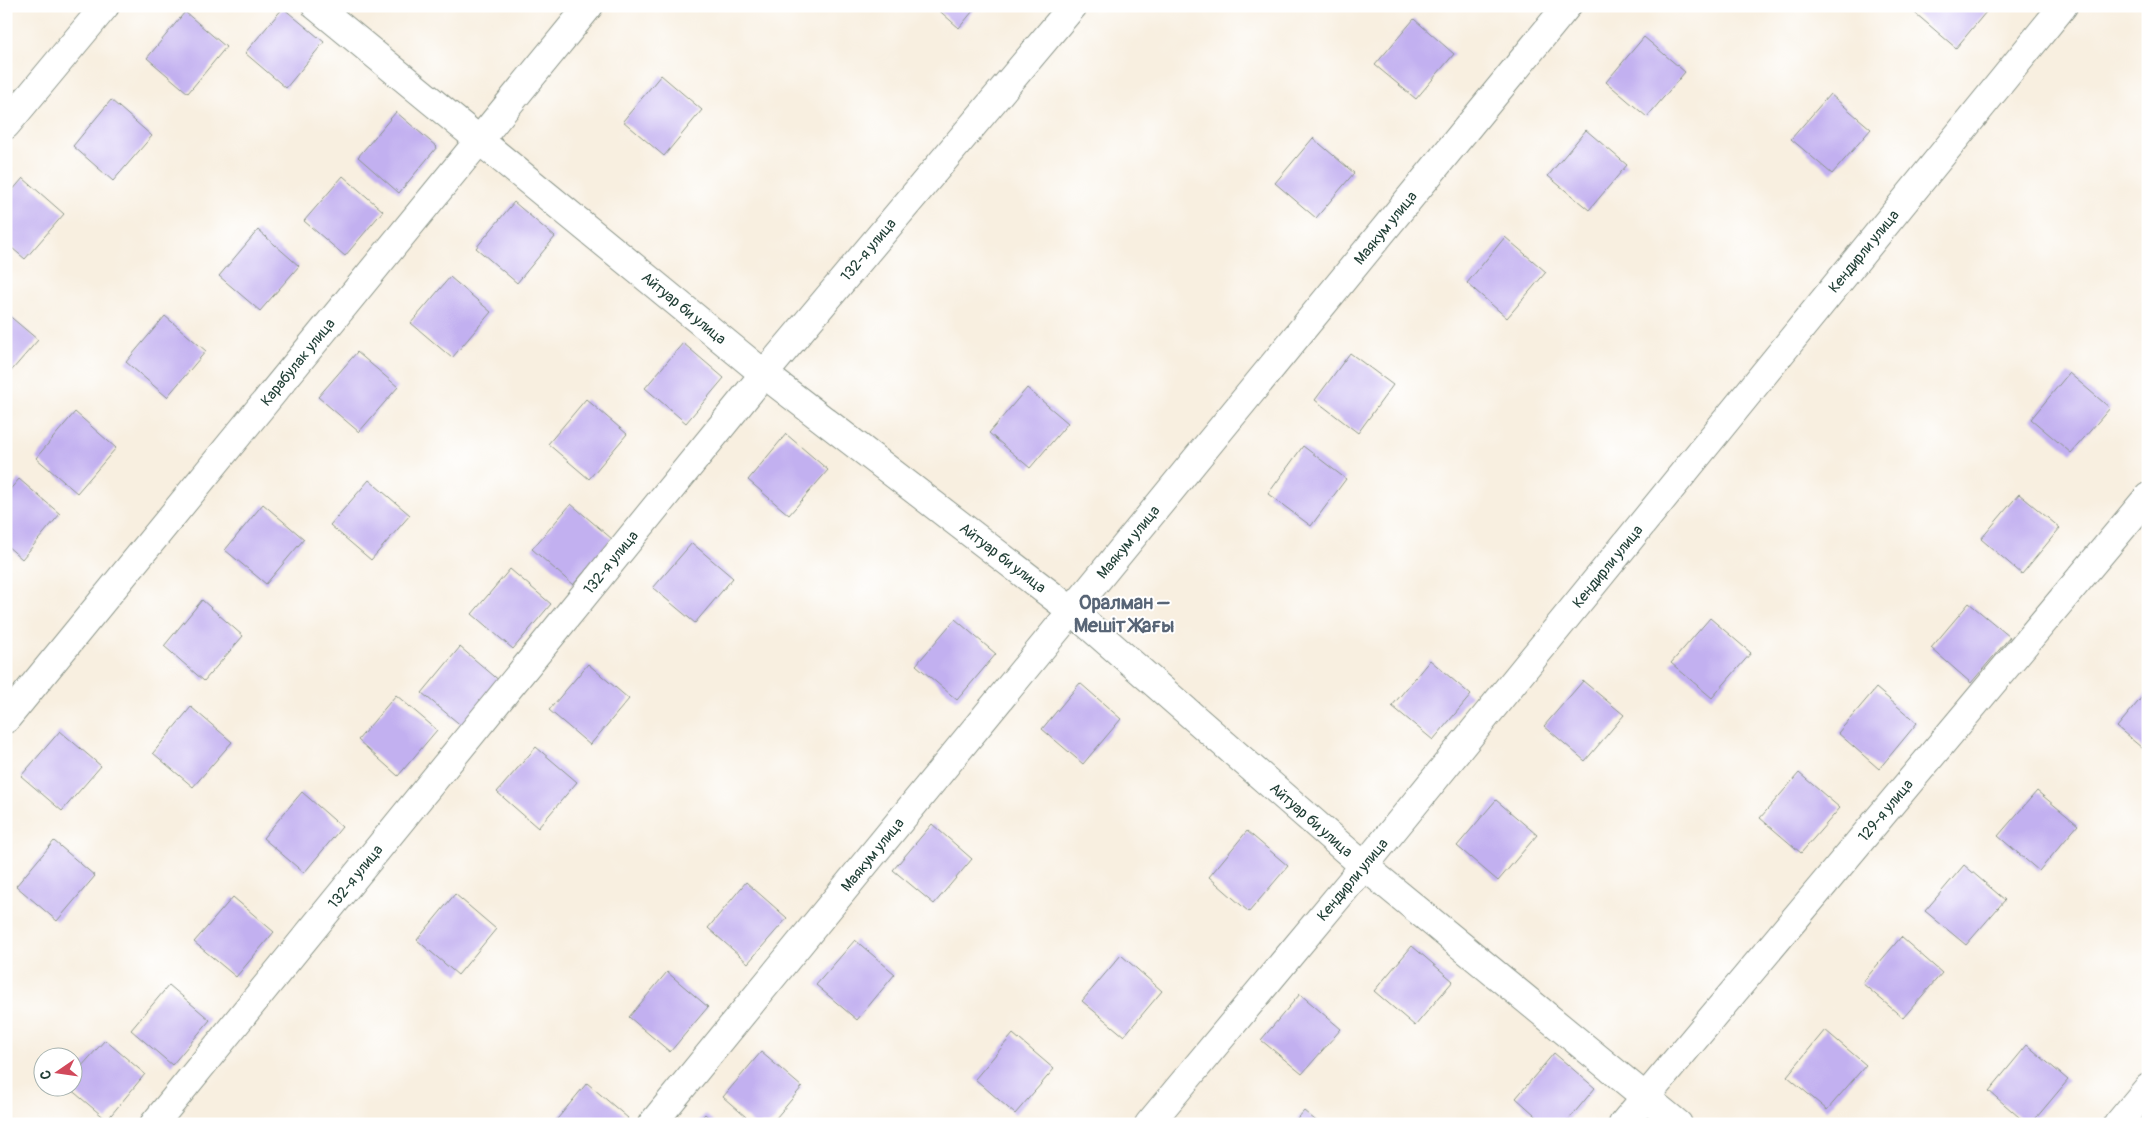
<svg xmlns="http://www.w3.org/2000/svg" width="2154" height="1130" font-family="Pangolin,sans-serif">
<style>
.building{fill:#c2b0f0}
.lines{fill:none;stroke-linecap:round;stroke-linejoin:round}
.minor-casing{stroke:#8c968a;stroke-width:30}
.minor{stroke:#fff;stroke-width:28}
.labels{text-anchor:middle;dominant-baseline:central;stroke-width:4;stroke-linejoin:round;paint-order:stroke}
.street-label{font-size:15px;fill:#1f3d34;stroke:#fff}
.district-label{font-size:20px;font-weight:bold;fill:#586576;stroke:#fff}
</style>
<rect width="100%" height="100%" fill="#fff"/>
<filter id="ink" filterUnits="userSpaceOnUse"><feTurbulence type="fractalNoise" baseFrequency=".02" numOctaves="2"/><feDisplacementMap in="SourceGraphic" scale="10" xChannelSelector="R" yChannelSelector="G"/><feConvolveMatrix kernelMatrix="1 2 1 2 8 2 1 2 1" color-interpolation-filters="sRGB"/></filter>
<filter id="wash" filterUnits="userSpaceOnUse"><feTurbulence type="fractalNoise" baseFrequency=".0096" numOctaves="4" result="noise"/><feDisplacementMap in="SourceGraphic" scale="20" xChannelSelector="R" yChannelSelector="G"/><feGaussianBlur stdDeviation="1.12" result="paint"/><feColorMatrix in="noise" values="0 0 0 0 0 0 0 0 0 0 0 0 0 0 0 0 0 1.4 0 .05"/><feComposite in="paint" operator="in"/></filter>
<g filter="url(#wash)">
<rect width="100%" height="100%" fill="#f8efe0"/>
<g id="blocks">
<g class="building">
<path d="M934,6H977L959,28Z"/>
<path d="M1921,6H1991L1956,48L1915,13Z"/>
<path d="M283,8L324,42L286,88L245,53Z"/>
<path d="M185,12L226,47L188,93L147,58Z"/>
<path d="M1414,19L1454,54L1416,99L1375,65Z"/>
<path d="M1644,37L1685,72L1647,117L1606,82Z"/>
<path d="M661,75L702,110L664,156L623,121Z"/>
<path d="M1830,94L1871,129L1832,174L1791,139Z"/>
<path d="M111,100L152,136L113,181L73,146Z"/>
<path d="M396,112L437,147L399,193L358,157Z"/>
<path d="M1586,130L1627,165L1589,210L1548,176Z"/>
<path d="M1313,138L1354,173L1316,218L1275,183Z"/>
<path d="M343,176L383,211L345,256L304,221Z"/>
<path d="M23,178L64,214L25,259L6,243V198Z"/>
<path d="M514,202L555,237L517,283L476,248Z"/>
<path d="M258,230L299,266L260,311L219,276Z"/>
<path d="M1505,237L1546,272L1507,318L1467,283Z"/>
<path d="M450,277L491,312L452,358L411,323Z"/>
<path d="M6,313L38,340L6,377Z"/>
<path d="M165,316L206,351L167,397L126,362Z"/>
<path d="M683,343L724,378L686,423L645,388Z"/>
<path d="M357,352L398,387L359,432L318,397Z"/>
<path d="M1350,353L1393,385L1358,433L1315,400Z"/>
<path d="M2069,373L2110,408L2071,453L2031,419Z"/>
<path d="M1027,388L1068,423L1030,468L989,433Z"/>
<path d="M586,399L627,434L589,479L548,444Z"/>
<path d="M75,412L116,448L77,493L36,458Z"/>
<path d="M786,434L828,470L789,515L748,480Z"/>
<path d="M1303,446L1346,479L1311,526L1268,494Z"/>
<path d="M19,479L60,514L22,559L6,545V494Z"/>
<path d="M369,480L410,515L371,560L330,525Z"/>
<path d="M2019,494L2060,528L2022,574L1981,539Z"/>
<path d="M263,504L304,539L266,584L225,550Z"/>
<path d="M571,504L612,539L573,585L532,549Z"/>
<path d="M692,543L733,578L695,623L653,588Z"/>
<path d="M510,569L551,604L513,649L472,614Z"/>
<path d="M202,600L243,636L204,681L164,646Z"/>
<path d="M1969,603L2010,637L1971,683L1931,648Z"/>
<path d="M1710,618L1751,653L1712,698L1671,663Z"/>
<path d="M955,619L996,654L957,700L916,665Z"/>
<path d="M460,647L501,682L463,727L422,693Z"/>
<path d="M1430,660L1471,695L1433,740L1392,706Z"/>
<path d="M588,664L629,699L590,745L549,710Z"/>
<path d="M1583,681L1624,715L1585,761L1544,726Z"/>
<path d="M1080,683L1121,719L1083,764L1042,729Z"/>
<path d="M1876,688L1917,723L1879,769L1838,733Z"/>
<path d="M2148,690V753L2117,727Z"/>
<path d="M396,695L437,730L398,776L358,740Z"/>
<path d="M191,707L232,742L193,787L153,753Z"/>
<path d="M60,731L101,766L62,811L21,776Z"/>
<path d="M536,747L577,782L538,828L497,792Z"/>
<path d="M1799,773L1840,808L1801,853L1760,818Z"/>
<path d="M2037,791L2078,825L2039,871L1998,836Z"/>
<path d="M302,792L342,827L304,873L263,838Z"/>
<path d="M1496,800L1537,835L1498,881L1457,846Z"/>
<path d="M932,824L972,859L934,904L893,870Z"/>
<path d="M1247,831L1288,866L1249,912L1209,877Z"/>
<path d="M54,841L95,876L57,921L16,886Z"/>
<path d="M1964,865L2005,900L1966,945L1925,911Z"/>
<path d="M746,882L787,918L748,963L708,928Z"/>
<path d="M455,894L496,929L458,975L417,940Z"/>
<path d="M233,897L274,932L236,977L194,942Z"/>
<path d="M1901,937L1942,973L1903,1018L1862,983Z"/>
<path d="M855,940L895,974L857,1020L816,985Z"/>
<path d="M1412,946L1453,981L1415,1026L1374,991Z"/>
<path d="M1121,955L1162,991L1124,1036L1082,1001Z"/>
<path d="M667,972L708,1007L670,1052L629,1017Z"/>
<path d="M169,985L210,1020L172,1065L131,1030Z"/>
<path d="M1300,994L1341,1029L1302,1074L1261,1040Z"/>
<path d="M1825,1030L1866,1065L1827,1110L1787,1076Z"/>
<path d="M1013,1034L1054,1069L1015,1114L975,1079Z"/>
<path d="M105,1040L145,1074L107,1120L69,1088H72V1077Z"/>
<path d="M2027,1045L2068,1080L2031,1124H2027L1989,1091Z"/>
<path d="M761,1052L802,1087L771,1124H754L723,1097Z"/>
<path d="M1554,1053L1595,1088L1565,1124H1545L1516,1098Z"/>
<path d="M587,1083L628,1118L624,1124H553Z"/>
<path d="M1304,1111L1320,1124H1293Z"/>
<path d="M705,1114L716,1124H696Z"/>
</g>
</g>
</g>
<g filter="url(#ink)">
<use href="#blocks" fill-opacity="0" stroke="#8c968a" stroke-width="1"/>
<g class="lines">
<defs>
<g id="minor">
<path id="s1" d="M316,6L764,374L1072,611L1364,866L1678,1124"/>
<path d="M6,125L105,6"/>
<path id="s2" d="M6,719L589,6"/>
<path id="s3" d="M154,1124L764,374L1073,6"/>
<path id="s4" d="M652,1124L1567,6"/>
<path id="s5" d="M1149,1124L1364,866L2063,6"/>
<path id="s6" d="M1623,1124L2148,497"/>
<path d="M2118,1124L2148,1088"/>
</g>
</defs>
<use href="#minor" class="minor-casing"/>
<use href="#minor" class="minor"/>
</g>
</g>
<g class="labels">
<g class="street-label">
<text stroke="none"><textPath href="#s4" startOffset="1158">Маякум улица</textPath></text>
<text stroke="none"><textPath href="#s3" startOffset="1129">132-я улица</textPath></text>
<text stroke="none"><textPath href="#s5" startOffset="1128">Кендирли улица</textPath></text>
<text stroke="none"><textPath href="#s1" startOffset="476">Айтуар би улица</textPath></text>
<text stroke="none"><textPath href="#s2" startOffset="461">Карабулак улица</textPath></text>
<text stroke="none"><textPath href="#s4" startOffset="752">Маякум улица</textPath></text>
<text stroke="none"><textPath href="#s1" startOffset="881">Айтуар би улица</textPath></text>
<text stroke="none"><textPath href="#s3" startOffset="724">132-я улица</textPath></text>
<text stroke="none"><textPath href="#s5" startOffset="722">Кендирли улица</textPath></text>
<text stroke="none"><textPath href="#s6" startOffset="409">129-я улица</textPath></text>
<text stroke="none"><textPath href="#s1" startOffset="1286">Айтуар би улица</textPath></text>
<text stroke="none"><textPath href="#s4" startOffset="348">Маякум улица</textPath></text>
<text stroke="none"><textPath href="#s3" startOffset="319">132-я улица</textPath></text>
<text stroke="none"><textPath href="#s5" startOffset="318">Кендирли улица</textPath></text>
</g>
<g class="district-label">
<text x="1124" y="602">Оралман –<tspan x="1124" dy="23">Мешіт Жағы</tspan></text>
</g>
</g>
<rect width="2154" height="1130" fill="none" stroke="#fff" stroke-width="25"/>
<g transform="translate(58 1072) rotate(257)"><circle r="24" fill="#ffffff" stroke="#a5b1ae"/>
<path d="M0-4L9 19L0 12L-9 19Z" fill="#d1495b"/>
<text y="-8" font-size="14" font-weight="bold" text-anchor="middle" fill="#1f3d34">С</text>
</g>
</svg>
